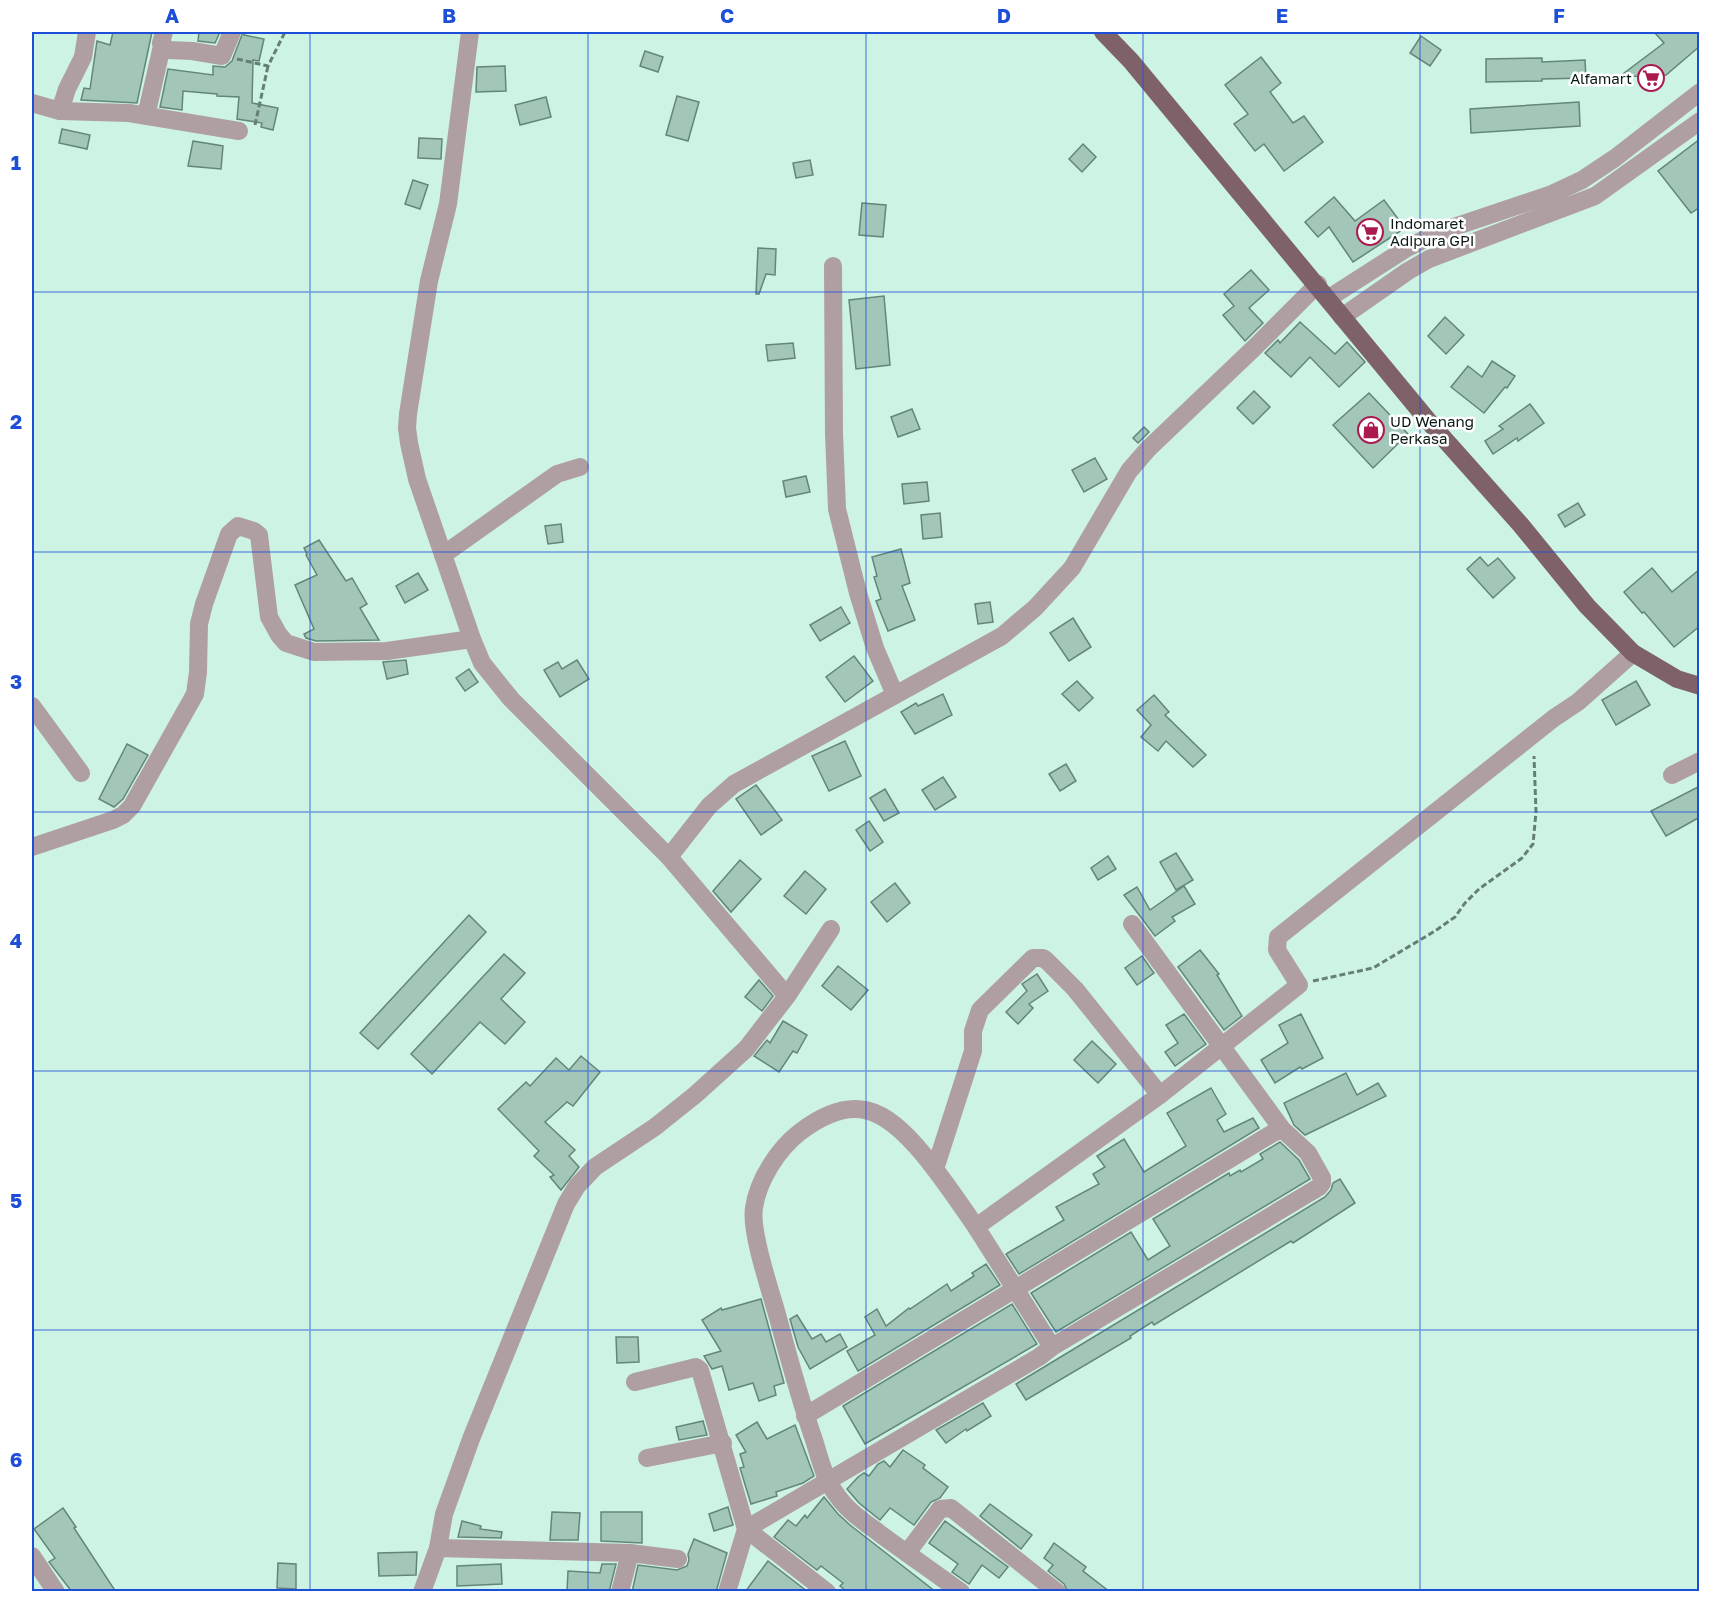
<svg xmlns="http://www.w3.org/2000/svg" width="1731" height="1623" font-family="'Golos Text',sans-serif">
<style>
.building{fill:#a2c7b8;stroke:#638678;stroke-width:1.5}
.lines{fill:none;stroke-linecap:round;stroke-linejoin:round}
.path{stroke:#657f74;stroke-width:3;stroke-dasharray:6 3;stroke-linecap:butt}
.minor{stroke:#b09fa2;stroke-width:18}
.major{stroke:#7f6268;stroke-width:18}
.grid{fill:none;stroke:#1d4ed8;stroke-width:1.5;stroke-opacity:0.55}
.labels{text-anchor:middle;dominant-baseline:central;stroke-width:5;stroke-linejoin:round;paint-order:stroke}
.poi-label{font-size:15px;fill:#0b1914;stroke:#fff;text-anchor:start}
.neatline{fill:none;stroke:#1d4ed8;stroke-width:2}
.grid-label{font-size:20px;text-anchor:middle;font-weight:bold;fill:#1d4ed8}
</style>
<rect width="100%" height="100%" fill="#ccf3e3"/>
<g class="building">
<path d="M113,32H152L137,103L81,100L84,88L90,89L97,41L110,45Z"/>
<path d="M199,32H220L215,43L198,41Z"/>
<path d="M243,32H245L244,35L264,39L259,61L253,60L252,103L278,108L273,130L261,127L262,123L237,119L239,97L217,96V94L183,91L182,110L160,107L168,69L213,75V66L225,67L232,61Z"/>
<path d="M1654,32H1700V46L1666,75L1619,77L1664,43Z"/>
<path d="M1421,36L1441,50L1430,66L1410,53Z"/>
<path d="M645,51L663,57L658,72L640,66Z"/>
<path d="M1261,57L1281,83L1270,92L1293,123L1304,116L1323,142L1284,171L1264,144L1255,151L1234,124L1248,114L1225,85Z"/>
<path d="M1542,58V62L1585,60L1586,78L1542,79V81L1486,82V59Z"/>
<path d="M505,66L506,91L476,92L477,67Z"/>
<path d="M677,96L699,102L688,141L666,135Z"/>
<path d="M546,97L551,117L520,125L515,105Z"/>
<path d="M1579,102L1580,126L1471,133L1470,109Z"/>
<path d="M62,129L90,135L87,149L59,143Z"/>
<path d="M419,138L442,139L441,159L418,158Z"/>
<path d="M1700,139V207L1691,213L1658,171Z"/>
<path d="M193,141L223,146L221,169L188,166Z"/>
<path d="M1083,144L1096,157L1082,172L1069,159Z"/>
<path d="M810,160L813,175L796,178L793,163Z"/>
<path d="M413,180L428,185L420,209L405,204Z"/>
<path d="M1334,197L1355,221L1384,200L1405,228L1353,262L1329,227L1318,237L1305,222Z"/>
<path d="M862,203L886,205L883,237L859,235Z"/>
<path d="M758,248L776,249L775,275L766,274L759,294H756Z"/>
<path d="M1251,270L1269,290L1249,308L1263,323L1245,341L1223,315L1234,306L1224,294Z"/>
<path d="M884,296L890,365L856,369L849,300Z"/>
<path d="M1445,317L1464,335L1446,354L1428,336Z"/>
<path d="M1300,322L1335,354L1347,342L1365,362L1339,387L1310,357L1291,377L1265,353L1278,340L1280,343Z"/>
<path d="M793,343L795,358L768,361L766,345Z"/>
<path d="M1492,361L1515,376L1507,388L1505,387L1484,413L1451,387L1468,366L1482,377Z"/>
<path d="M1254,391L1270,407L1253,424L1237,408Z"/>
<path d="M1369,393L1408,434L1373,468L1333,425Z"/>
<path d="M1530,404L1544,423L1518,441L1517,438L1493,454L1485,441L1503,429L1499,426Z"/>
<path d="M912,409L920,429L898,437L891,417Z"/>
<path d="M1144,427L1149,432L1138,443L1133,438Z"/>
<path d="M1095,458L1107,479L1084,492L1072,470Z"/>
<path d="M806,476L810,492L786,497L783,481Z"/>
<path d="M927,482L929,501L904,504L902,484Z"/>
<path d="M1578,503L1585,515L1565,527L1558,515Z"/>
<path d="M940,513L942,537L923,539L921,515Z"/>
<path d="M561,524L563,542L548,544L545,526Z"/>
<path d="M319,540L346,581L352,578L367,604L360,608L379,640L316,641L306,638L304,634L314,629L295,585L317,575L306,555L307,554L304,548Z"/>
<path d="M901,549L910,583L902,586L915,620L888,631L876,601L881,599L874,577L877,576L872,557Z"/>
<path d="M1480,557L1488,566L1498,558L1515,578L1493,598L1467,569Z"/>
<path d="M1652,568L1672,592L1700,569V626L1674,647L1644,612L1642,613L1624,592Z"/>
<path d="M418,573L428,590L405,603L396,586Z"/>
<path d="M990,602L993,622L978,624L975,604Z"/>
<path d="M841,607L850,623L820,641L810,625Z"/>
<path d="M1073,618L1091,647L1069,661L1050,633Z"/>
<path d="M854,656L873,681L845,702L826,677Z"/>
<path d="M406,660L408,674L387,679L383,662Z"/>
<path d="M577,660L589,679L560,697L544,670L558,662L562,669Z"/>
<path d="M469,669L478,682L465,691L456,678Z"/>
<path d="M1077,681L1093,698L1079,711L1062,694Z"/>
<path d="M1636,681L1650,705L1616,725L1602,700Z"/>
<path d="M943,694L952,715L915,734L901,712L916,703L918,706Z"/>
<path d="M1154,695L1169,712L1165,715L1206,755L1193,767L1166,741L1158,751L1141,737L1151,725L1137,710Z"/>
<path d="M845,741L861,776L829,791L812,756Z"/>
<path d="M127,744L148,755L123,799L114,807L99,799Z"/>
<path d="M1066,764L1076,781L1060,791L1049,774Z"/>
<path d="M943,777L956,797L935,810L922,790Z"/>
<path d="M756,785L782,820L761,835L736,799Z"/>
<path d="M1700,786V817L1666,836L1651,811Z"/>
<path d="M885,789L899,813L884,821L870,798Z"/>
<path d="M869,821L883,842L870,851L856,830Z"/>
<path d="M1176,853L1193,880L1176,890L1160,862Z"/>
<path d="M1108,856L1116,869L1098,880L1091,868Z"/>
<path d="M740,860L761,879L731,912L713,891Z"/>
<path d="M805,871L826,889L806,914L784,896Z"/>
<path d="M895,883L910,903L887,922L871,902Z"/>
<path d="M1184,886L1195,904L1172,917L1175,921L1155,936L1124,895L1137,887L1150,910Z"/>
<path d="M469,915L486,932L378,1049L360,1033Z"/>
<path d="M1200,950L1219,974L1217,975L1242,1016L1224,1030L1178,967Z"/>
<path d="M504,954L525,973L501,999L525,1022L505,1044L480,1022L432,1074L411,1054Z"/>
<path d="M1142,956L1154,973L1137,985L1125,968Z"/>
<path d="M838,966L868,990L851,1010L822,986Z"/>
<path d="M1037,974L1048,991L1029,1004L1033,1008L1018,1024L1006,1012L1027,991L1022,984Z"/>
<path d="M759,980L773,996L762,1011L745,997Z"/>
<path d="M1184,1014L1206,1044L1175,1066L1165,1052L1178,1043L1166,1025Z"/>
<path d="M1301,1014L1323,1058L1302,1069L1300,1067L1275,1083L1261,1060L1288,1043L1279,1025Z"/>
<path d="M783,1021L807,1035L797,1053L793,1051L779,1072L754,1056L767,1040L770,1043Z"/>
<path d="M1092,1041L1116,1064L1098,1083L1074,1060Z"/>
<path d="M581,1056L600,1072L573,1106L567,1102L545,1122L575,1150L569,1156L579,1167L561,1190L550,1177L554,1175L534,1156L539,1151L498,1109L526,1082L530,1086L556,1058L569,1070Z"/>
<path d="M1346,1073L1357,1095L1378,1083L1386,1096L1305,1135L1294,1125L1284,1103Z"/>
<path d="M1211,1088L1226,1114L1217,1120L1224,1132L1253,1118L1259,1128L1019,1274L1006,1254L1064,1220L1056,1207L1099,1184L1093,1174L1105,1167L1097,1156L1124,1139L1144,1172L1186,1146L1167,1113Z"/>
<path d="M1280,1142L1299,1160L1310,1179L1056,1332L1031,1293L1131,1232L1148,1260L1170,1246L1153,1219L1229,1173L1230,1176L1240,1170L1241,1172L1263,1159L1260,1154Z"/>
<path d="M1340,1179L1355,1203L1293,1243L1291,1241L1154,1325L1152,1322L1130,1336L1131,1338L1026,1400L1016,1384L1325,1197L1331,1190L1333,1183Z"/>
<path d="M986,1264L1000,1285L858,1371L847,1351L875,1335L865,1317L877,1309L886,1326L909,1308L910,1309L947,1284L951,1291L974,1276L972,1273Z"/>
<path d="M761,1299L784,1383L774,1386L776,1395L759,1401L753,1383L729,1390L722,1366L712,1369L704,1356L721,1351L702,1320L721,1308L722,1310Z"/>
<path d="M1012,1304L1037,1344L865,1444L843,1406Z"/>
<path d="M797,1315L812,1339L821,1334L826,1342L840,1334L847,1347L810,1369L798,1347L790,1319Z"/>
<path d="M616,1337H638L639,1362L617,1363Z"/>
<path d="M983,1403L991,1416L967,1431L966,1429L946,1443L936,1430Z"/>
<path d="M703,1421L707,1435L679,1440L676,1427Z"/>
<path d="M757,1422L767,1439L795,1425L814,1476L803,1483L776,1492L777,1496L751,1504L740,1468L744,1467L740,1454L746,1452L736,1435Z"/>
<path d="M903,1450L925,1465L923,1468L948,1487L940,1498L931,1502L914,1525L890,1508L880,1520L859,1503L847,1489L858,1477L864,1473L869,1476L878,1464L884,1461L890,1467Z"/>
<path d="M824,1497L838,1514L850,1525L936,1592H847L840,1586L843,1583L821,1566L817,1570L774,1537L788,1520L796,1526L805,1515L807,1518Z"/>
<path d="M990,1504L1032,1535L1021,1549L980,1516Z"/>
<path d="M728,1507L733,1525L714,1531L709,1514Z"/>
<path d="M63,1508L76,1527L74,1528L116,1592H72L49,1562L55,1558L34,1529Z"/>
<path d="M552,1512L580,1513L578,1540H550Z"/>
<path d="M601,1512H642V1543L601,1541Z"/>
<path d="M462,1521L481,1526L480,1529L502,1532L501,1538L458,1537Z"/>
<path d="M945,1521L1008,1567L999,1578L982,1565L969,1584L952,1572L958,1564L929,1543Z"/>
<path d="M694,1539L727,1553L716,1592H632L638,1565L677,1570L687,1566L689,1560L688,1554Z"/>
<path d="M1054,1543L1086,1567L1083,1571L1110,1592H1068L1064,1584L1048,1571L1053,1565L1044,1558Z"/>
<path d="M417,1552L416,1575L379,1576L378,1553Z"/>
<path d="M768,1561L808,1592H745Z"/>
<path d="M278,1563L296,1564V1589L277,1588Z"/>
<path d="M501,1564L502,1584L457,1586V1566Z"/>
<path d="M602,1564H616L609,1592H567L568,1571L600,1573Z"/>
</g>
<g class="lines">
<g class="path">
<path d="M237,59L268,66L285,32"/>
<path d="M255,125L268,66"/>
<path d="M1313,981L1373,968L1435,931L1455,917L1465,903L1479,889L1522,858L1533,844L1536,812L1534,756"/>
</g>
<g class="minor">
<path d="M164,32L161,43L168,50L192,51L222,56L232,32"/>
<path d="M470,32L448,204L429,281L408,414L407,428L409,443L417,479L472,639L482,663L511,699L669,857L709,806L734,784L1002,636L1035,608L1072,568L1129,471L1148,449L1254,348L1318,284"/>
<path d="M32,103L60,111L129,113L239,131"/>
<path d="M60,111L67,89L83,57L87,32"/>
<path d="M146,116L162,46"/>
<path d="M833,266L834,433L837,509L858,593L875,648L895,695"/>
<path d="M1329,298L1407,248L1439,232L1552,194L1582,180L1615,158L1700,92"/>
<path d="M1342,317L1408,271L1429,259L1595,196L1700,121"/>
<path d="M443,555L557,474L580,467"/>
<path d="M32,706L81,773"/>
<path d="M1672,775L1700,761"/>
<path d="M32,847L113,820L123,815L132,806L195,694L198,672L199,624L204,604L229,534L238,526L254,531L259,535L269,617L279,635L286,643L314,652L387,651L472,639"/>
<path d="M669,857L787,996"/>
<path d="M1132,924L1282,1129"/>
<path d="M935,1169L973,1051V1031L980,1010L1033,958H1043L1047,961L1075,989L1160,1095"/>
<path d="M1052,1347L976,1227L1160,1095L1299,985L1277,950L1278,937L1554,718L1578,702L1633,653"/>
<path d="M635,1382L696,1367L700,1370L746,1529L827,1592"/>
<path d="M647,1458L723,1443"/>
<path d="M438,1548L444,1514L471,1439L566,1204L577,1186L595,1167L655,1127L695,1095L746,1049L787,996L831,929"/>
<path d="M907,1553L940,1509L951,1508L1057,1592"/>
<path d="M32,1556L56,1592"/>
<path d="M422,1592L438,1548L630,1553L678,1559"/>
<path d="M620,1592L630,1553"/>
<path d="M727,1592L746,1529L1039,1357L1052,1347L1319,1187L1322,1183V1178L1308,1153L1282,1129L1273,1133L805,1416"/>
<path d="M961,1592C935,1573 909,1555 883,1536C866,1523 848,1512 836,1494C824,1478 820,1459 814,1440C800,1400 789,1359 778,1318C771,1292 750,1232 754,1208C758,1180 778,1149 800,1132C853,1092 884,1107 923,1154C942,1177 959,1202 976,1227"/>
</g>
<path class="major" d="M1103,32L1131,61L1430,423L1520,524L1587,606L1633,653L1677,679L1700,686"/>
</g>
<path class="grid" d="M310,32V1592M588,32V1592M866,32V1592M1143,32V1592M1420,32V1592M32,292H1700M32,552H1700M32,812H1700M32,1071H1700M32,1330H1700"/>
<defs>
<symbol id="supermarket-ring" viewBox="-11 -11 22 22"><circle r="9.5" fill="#fff" stroke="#aa1950" stroke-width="1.5"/><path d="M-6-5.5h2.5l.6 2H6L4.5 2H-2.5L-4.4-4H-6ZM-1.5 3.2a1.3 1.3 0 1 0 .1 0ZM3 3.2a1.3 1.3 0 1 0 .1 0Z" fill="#aa1950"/></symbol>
<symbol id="shop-ring" viewBox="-11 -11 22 22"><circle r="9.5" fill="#fff" stroke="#aa1950" stroke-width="1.5"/><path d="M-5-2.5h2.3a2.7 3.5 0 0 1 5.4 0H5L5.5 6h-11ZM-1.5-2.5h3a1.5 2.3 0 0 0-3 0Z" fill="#aa1950"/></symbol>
</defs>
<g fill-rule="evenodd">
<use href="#supermarket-ring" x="1636" y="63" width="30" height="30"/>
<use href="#supermarket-ring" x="1355" y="217" width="30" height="30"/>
<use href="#shop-ring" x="1356" y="415" width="30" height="30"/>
</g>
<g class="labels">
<g class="poi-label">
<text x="1632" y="78" text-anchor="end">Alfamart</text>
<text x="1390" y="223">Indomaret<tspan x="1390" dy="17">Adipura GPI</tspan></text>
<text x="1390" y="421">UD Wenang<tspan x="1390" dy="17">Perkasa</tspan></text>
</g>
</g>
<rect width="1731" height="1623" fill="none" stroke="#ffffff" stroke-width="66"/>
<rect x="33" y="33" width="1665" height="1557" class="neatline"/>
<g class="grid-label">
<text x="172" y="23">A</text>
<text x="449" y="23">B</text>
<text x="727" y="23">C</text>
<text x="1004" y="23">D</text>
<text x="1282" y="23">E</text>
<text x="1559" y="23">F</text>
<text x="16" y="170">1</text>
<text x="16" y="429">2</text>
<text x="16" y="689">3</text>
<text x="16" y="948">4</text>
<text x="16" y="1208">5</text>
<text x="16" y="1467">6</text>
</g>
</svg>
